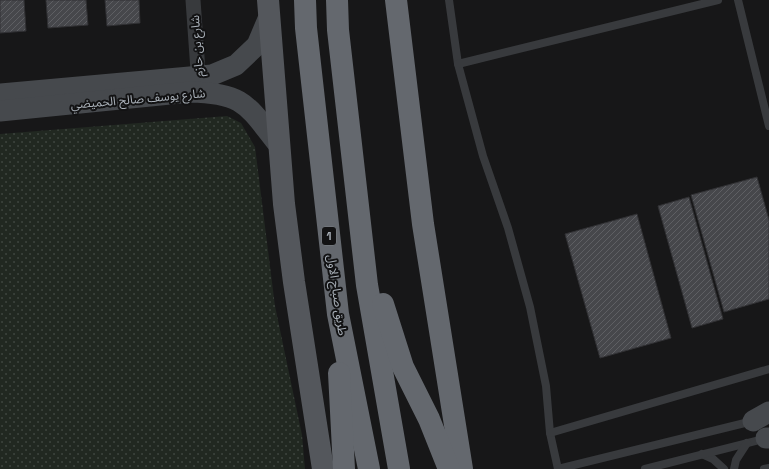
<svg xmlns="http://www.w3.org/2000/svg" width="769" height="469" font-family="'Space Grotesk','Noto Sans Arabic',sans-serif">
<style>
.park{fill:url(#park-dots)}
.building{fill:url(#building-hatch);stroke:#313134}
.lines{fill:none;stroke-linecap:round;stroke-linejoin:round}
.service{stroke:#383a3d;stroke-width:8}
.minor{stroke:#383a3d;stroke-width:15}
.secondary{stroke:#46494d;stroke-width:21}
.primary{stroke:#54575c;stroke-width:22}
.motorway{stroke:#64686e;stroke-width:22}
.labels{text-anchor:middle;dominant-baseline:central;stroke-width:4;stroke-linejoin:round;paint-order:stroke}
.shield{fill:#121213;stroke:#7c8186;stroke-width:1}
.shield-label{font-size:11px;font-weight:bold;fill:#a9b0b8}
.street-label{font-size:12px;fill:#a9b0b8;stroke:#121213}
</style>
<defs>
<pattern id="park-dots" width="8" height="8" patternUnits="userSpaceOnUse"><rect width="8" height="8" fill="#212821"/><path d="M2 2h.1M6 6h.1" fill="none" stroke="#3e453f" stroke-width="1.8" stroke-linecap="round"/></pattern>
<pattern id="building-hatch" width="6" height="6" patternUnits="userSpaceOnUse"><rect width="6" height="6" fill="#46474b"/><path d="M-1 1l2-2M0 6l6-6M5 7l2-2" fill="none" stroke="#5e5f63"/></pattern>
</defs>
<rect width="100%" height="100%" fill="#171718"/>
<path class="park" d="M227,116L241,123L255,147L275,306L302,435L305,469H0V134Z"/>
<g class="building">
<path d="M0,0H24L26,31L0,33Z"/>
<path d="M46,0H86L88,25L48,28Z"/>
<path d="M105,0H139L140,23L107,26Z"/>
<path d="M757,177L769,220V299L724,312L691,195Z"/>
<path d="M689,197L723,319L692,328L658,206Z"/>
<path d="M637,214L671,338L600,358L565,234Z"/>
</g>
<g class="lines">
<g class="service">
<path d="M449,0L458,64L483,156L508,228L530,307L546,386L550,433L558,469"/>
<path d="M738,0L769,126"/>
<path d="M458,64L718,0"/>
<path d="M550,433L769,369"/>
<path d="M702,454L713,459L724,469"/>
<path d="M558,469L753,421"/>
<path d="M645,469L767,438"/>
<path d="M734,469L736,460L747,443"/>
<path d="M764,469L769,468"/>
</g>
<path class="minor" d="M193,0L199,85"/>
<g class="secondary">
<path d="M0,94L212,75L236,65L257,45L268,19"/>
<path d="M0,111L190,92C244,93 247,105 278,144"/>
<path d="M753,421L769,412"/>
<path d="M766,438H769"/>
</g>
<path class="primary" d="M268,0L284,204L294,282L323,469"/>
<g class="motorway">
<path d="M305,0L306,28L338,314L369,469"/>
<path d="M337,0L338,30L367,285L399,469"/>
<path d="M396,0L423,224L462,469"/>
<path d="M383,304L403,367L429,419L449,469"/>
<path d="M339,373L344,469"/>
</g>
</g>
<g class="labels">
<rect class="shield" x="322" y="227" width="14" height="18" rx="3"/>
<g class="shield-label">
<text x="329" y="236">1</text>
</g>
<g class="street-label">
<text transform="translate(197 46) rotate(-94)">شارع بن حازم</text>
<text transform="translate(138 99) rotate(-5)">شارع يوسف صالح الحميضي</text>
<text transform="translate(337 295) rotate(82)">طريق صباح الاول</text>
</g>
</g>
</svg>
